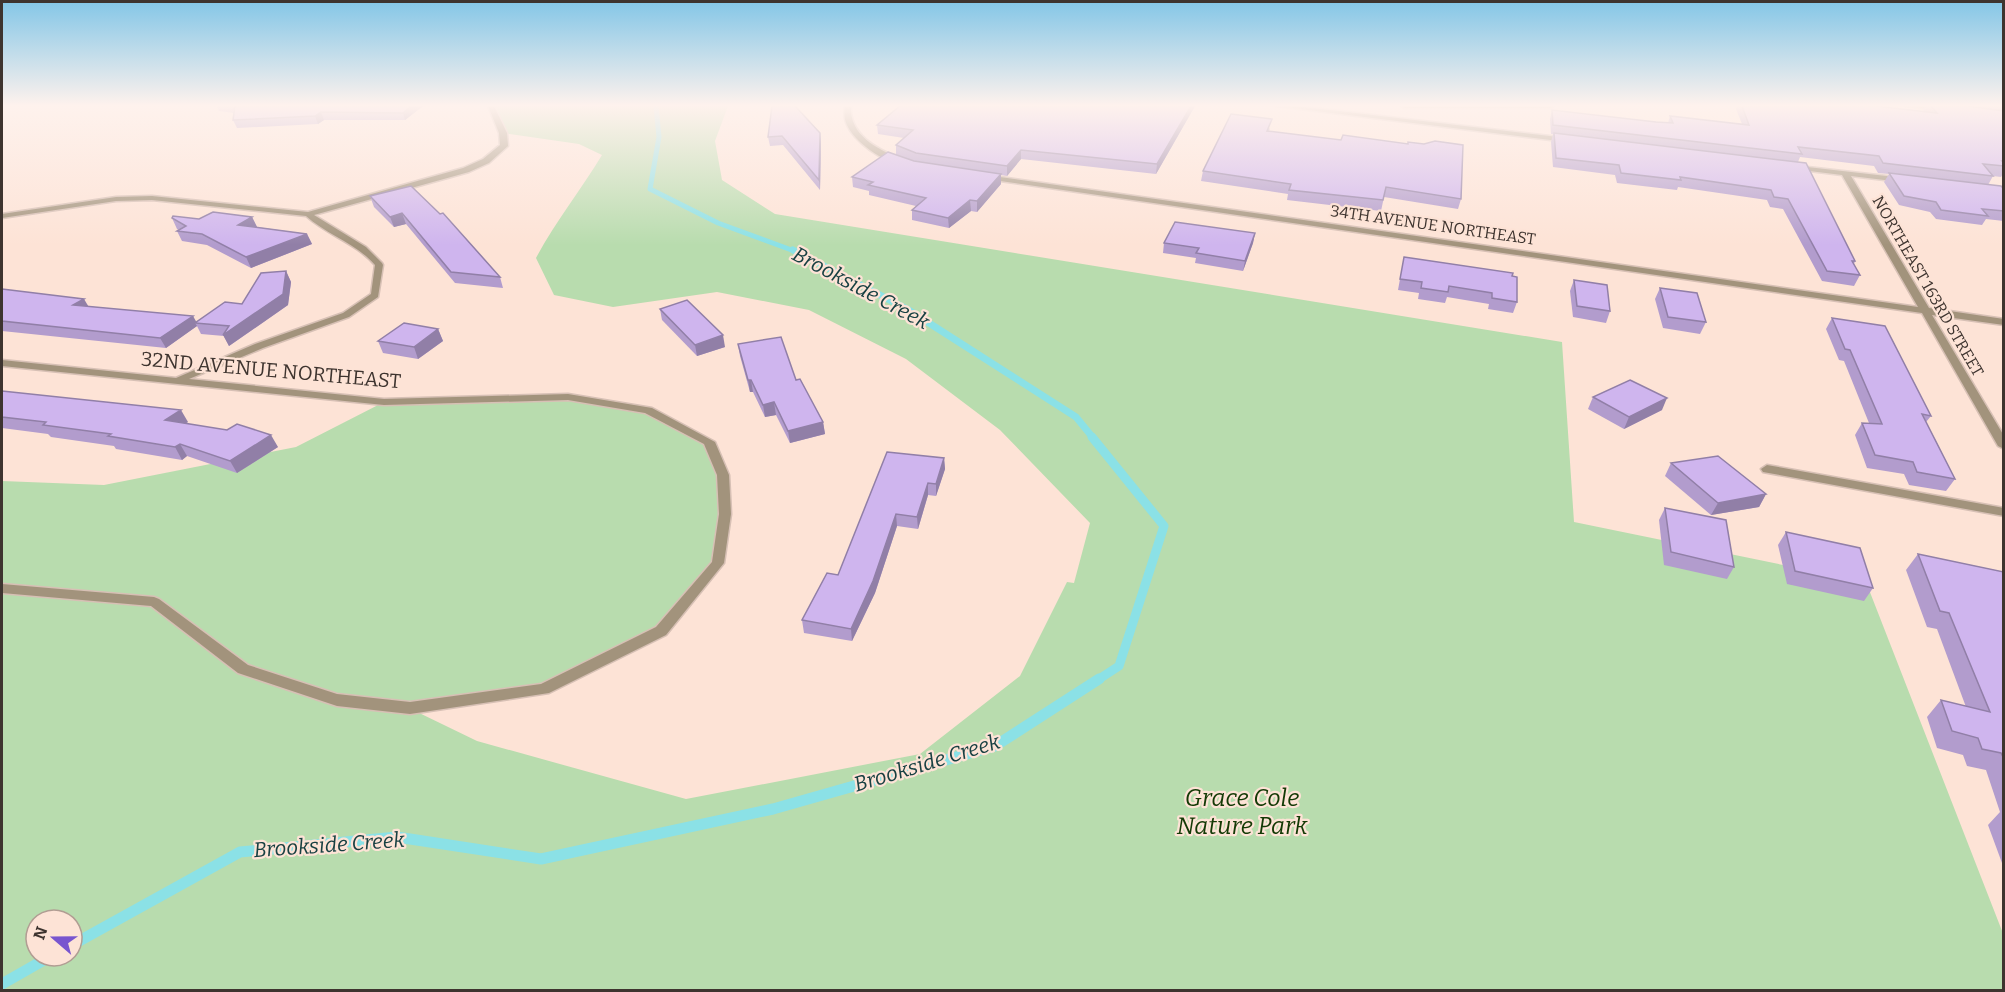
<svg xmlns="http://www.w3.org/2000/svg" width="2005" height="992" font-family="Bitter,serif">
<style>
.green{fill:#b8dcae;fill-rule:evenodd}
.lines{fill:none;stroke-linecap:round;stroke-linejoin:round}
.stream-far3{stroke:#8be1e6;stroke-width:5}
.stream-far2{stroke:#8be1e6;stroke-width:7}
.stream-far1{stroke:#8be1e6;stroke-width:9}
.stream{stroke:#8be1e6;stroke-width:11}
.street-casing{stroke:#d7c0b5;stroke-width:3}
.street{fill:#a2937c;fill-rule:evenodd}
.wall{fill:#b29ccd}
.shaded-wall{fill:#917fa7}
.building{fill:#cfb5ee;stroke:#917fa7;stroke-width:1.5}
.labels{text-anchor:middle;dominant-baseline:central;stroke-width:4.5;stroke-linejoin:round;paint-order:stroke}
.far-street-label{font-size:16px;fill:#3e342f;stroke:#fde3d6}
.street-label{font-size:20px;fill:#3e342f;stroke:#fde3d6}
.water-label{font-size:21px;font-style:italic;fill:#174042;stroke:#fde3d6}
.near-park-label{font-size:24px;font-style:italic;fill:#133a05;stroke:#fde3d6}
</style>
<rect width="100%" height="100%" fill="#fde3d6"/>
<path class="green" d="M491,106H728L715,141L722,180L775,214L1562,342L1574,522L1866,582L2004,936L2003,990H2V481L104,485L296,447L384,402L568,397L648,410L709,442L723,475L718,563L661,631L544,689L411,709L477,741L686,799L920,754L1020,676L1067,582L1074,583L1090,523L1000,430L906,359L809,310L717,292L613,307L554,295L536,258C555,222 581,190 602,155L579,144L503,133ZM36,920H72V956H36Z"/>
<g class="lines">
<path class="stream-far3" d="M656,106L659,137L650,189L718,223L797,252"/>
<path class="stream-far2" d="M793,250L907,309L1076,417L1094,439"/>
<path class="stream-far1" d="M1092,437L1164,526L1119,666L1096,681"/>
<g class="stream">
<path d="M72,945L240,852L397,837L541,859L773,809L995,746L1099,679"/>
<path d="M2,984L51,956"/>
</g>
<defs>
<g id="street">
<path d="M488,106H494L507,133L508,146L489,163L469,172L314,215L366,247L382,263L383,265L378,297L349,317L263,348L189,379L384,399L568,394L652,408L715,442L729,475L731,514L724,563L666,635L549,693L410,714L337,706L238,673L151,606L2,593V584L154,597L159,599L248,665L337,694L410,702L541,684L656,627L712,562L719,514L717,475L704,444L645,413L568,400L384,405L2,366V360L176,378L255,344L343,313L371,294L375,265C356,243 327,235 306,216L152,200L116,201L2,218V214L116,197L152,196L308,212L463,168L483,159L500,145L499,133Z"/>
<path d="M845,106H851C849,135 877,149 901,159V163C883,163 854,141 847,125C844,119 844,113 845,106Z"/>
<path d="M1276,106H1297L1567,138L1571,140L1567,142Z"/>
<path d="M1401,106H1554L1551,108H1404Z"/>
<path d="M1905,106H1931L1943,109L1940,111Z"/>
<path d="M1790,165L1904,178L1905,180L1901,182L1851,176L1929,308L2004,319V325L1932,315L2004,436V449L1998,446L1922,313L986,179L982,177L986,175L1918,307L1842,175L1793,169L1789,167Z"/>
<path d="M1767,465L2004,508V516L1763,472L1761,469Z"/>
</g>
</defs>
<use href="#street" class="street-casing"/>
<use href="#street" class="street"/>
</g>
<g class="wall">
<path d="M217,106H423L405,120H324L318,124L237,128L233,120L234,113L219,111Z"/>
<path d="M1195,106L1156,174L1021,159L1007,176L1001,175V184L977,212L971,211L949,228L912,220V210L916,206L869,195V191L853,187L852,177L908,159L896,155V145L904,138L878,134L877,125Z"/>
<path d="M1737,106H1875L1924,112L1923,110L1925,106H2004V172L2001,177L1993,176L1988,185L2004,189V221L1986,219L1982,225L1936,219L1930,212L1899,205L1884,182L1889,174L1878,173L1874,166L1800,157L1798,162L1855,261L1854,264L1860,275L1854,286L1822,281L1783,209L1770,207L1767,200L1678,187L1677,190L1617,183L1615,175L1553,167L1551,142L1553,134H1551L1550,119L1552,110L1656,122L1668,123L1670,116L1742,124L1736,109Z"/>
<path d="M1270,128L1269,131L1461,199L1458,209L1384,197L1381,211L1287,200L1288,194L1201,181L1203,171Z"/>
<path d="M820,133L821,142L820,190L783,145L770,146L768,137Z"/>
<path d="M411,186L500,277L503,288L455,283L406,224L394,227L374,207L370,196Z"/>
<path d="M252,217L257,227L307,234L312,244L251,268L207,245L182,241L177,231L179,230L177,229L172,218L199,219Z"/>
<path d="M1255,233L1253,243L1243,271L1195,263L1196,258L1163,253L1164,243Z"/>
<path d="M1404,257L1512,276L1517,302L1513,313L1488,309L1489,304L1447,297L1445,303L1418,299L1419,293L1398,290Z"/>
<path d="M286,271L291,282L288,305L229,346L224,336L201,334L197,326L166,348L2,331V289L88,306L196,322L242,304Z"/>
<path d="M1574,280L1610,311L1606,323L1573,317L1570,291Z"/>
<path d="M1660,288L1706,322L1700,334L1663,328L1655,299Z"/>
<path d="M660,309L725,347L697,356L662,320Z"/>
<path d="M1832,318L1931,416L1926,422L1955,479L1946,491L1909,485L1904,474L1867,468L1855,435L1862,423H1869L1844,361L1839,360L1826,329Z"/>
<path d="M438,329L443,341L418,359L383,353L378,341Z"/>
<path d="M738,344L796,380L823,422L825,434L790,443L776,415L765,417L753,392H750L740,356Z"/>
<path d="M2,391L188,422L185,423L278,447L237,473L187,456L182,460L116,449L114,446L51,437L48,434L2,428Z"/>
<path d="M1593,397L1662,410L1624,429L1588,409Z"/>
<path d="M944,458L945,469L936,496L928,495L918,529L897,526L875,593L852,641L804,633L802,620L838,575Z"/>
<path d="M1671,463L1766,494L1759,507L1711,515L1665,476Z"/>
<path d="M1665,508L1734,567L1727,579L1664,565L1659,520Z"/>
<path d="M1786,532L1873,588L1864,601L1787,584L1778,545Z"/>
<path d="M1918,554L2004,572V863H2002L1988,825L2000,812L1986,770L1967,766L1963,755L1937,748L1927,717L1941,700L1966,707L1937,629L1927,627L1906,570Z"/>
</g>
<g class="shaded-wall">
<path d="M411,106H423L405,120L403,113Z"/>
<path d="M1191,106H1195L1156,174L1157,164Z"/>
<path d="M321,112L324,120L318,124L315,116Z"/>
<path d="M820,133L821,142L820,190L819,180Z"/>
<path d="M1021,150V159L1007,176V166Z"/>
<path d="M1001,174V184L977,212V201Z"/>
<path d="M970,200L971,211L949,228L948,218Z"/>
<path d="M402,213L406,224L394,227L390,217Z"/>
<path d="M252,217L257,227L238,225Z"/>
<path d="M1255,233L1253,243L1243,271L1245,261Z"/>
<path d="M307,234L312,244L251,268L246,257Z"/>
<path d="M286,271L291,282L288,305L229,346L223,335Z"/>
<path d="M84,299L90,309L73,305Z"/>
<path d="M193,316L197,323H195L197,326L166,348L160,338Z"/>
<path d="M438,329L443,341L418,359L414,347Z"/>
<path d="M723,335L725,347L697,356L695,345Z"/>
<path d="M748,380H751L753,392H750Z"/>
<path d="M1667,398L1662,410L1624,429L1629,417Z"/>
<path d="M774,402L776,415L765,417L763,405Z"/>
<path d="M181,410L188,422L172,432L165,420Z"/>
<path d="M823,422L825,434L790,443L788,431Z"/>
<path d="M271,435L278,447L237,473L230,461Z"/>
<path d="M180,444L187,456L182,460L175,447Z"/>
<path d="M944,458L945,469L936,496V484Z"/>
<path d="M928,483V495L918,529L917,517Z"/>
<path d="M1766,494L1759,507L1711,515L1718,503Z"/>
<path d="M896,514L897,526L875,593L852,641L851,629Z"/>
</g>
<g class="building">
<path d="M235,106H411L403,113L321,112L315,116L233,120Z"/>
<path d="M772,106H795L820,133L819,180L782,136L768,137Z"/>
<path d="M900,106H1191L1157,164L1021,150L1007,166L916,153L896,145L913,130L877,125Z"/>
<path d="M1742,106H1875L1937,113L1931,106H1967L2004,111V161H2002L2004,163V166L1983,164L1993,176L1883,163L1879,156L1798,147L1802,154L1553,125L1552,110L1656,122L1673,123L1670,116L1749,125Z"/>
<path d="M1231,114L1272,119L1267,131L1341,140L1343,135L1408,144V142L1424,144L1435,141L1463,145L1461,199L1386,187L1383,200L1289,190L1291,184L1203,171Z"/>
<path d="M1554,133L1806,163L1855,261H1852L1860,275L1827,271L1788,199L1774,197L1771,190L1680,177L1681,180L1621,173L1619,165L1556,158Z"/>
<path d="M888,152L914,161L1001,174L977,201L970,200L948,218L912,210L926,198L868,185L873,182L852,177Z"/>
<path d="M1889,173L2001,186L2004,189V211L1982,209L1988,216L1941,210L1936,202L1904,196Z"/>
<path d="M411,186L440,214L443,213L500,277L451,272L402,213L390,217L370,196Z"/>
<path d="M213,212L252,217L238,225L307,234L246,257L202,234L177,231L186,226L172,218L173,216L199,219Z"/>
<path d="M1175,222L1255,233L1245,261L1196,253L1199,248L1164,243Z"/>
<path d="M1404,257L1513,273L1512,276L1517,277V302L1492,298V293L1449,286L1448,292L1421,288L1422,282L1400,279Z"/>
<path d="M286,271L283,294L223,335L229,326L195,323L225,302L242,304L261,273Z"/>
<path d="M1574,280L1607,285L1610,311L1577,306Z"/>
<path d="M1660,288L1697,293L1706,322L1668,317Z"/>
<path d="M2,289L84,299L73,305L193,316L160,338L2,321Z"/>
<path d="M687,300L723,335L695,345L660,309Z"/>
<path d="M1832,318L1885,326L1931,416L1922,414L1955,479L1917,472L1913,462L1875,455L1862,423L1882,424L1850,350L1845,349Z"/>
<path d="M404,323L438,329L414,347L378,341Z"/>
<path d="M781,337L796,380L800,379L823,422L788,431L774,402L763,405L751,380H748L738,344Z"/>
<path d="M1630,380L1667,398L1629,417L1593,397Z"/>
<path d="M2,391L181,410L165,420L227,430L237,424L271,435L230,461L180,444L175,447L108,436L111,434L43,425L46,422L2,417Z"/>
<path d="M887,452L944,458L936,484L928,483L917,517L896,514L873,581L851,629L802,620L827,573L838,575Z"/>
<path d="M1718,456L1766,494L1718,503L1671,463Z"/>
<path d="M1665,508L1726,520L1734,567L1671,552Z"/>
<path d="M1786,532L1860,548L1873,588L1795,571Z"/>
<path d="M1918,554L2004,572V759L2001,753L1982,749L1978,738L1952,731L1941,700L1990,712L1949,613L1940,611Z"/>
</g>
<linearGradient id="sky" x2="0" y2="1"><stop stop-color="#83c6e7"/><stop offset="0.43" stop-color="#fef2ed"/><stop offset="1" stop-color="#fef2ed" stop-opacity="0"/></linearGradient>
<rect width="2005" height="245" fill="url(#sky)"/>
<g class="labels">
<g class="far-street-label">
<text transform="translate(1433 225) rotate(8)">34TH AVENUE NORTHEAST</text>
<text transform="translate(1928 286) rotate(60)">NORTHEAST 163RD STREET</text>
</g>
<g class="street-label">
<text transform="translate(271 370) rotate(5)">32ND AVENUE NORTHEAST</text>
</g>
<g class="water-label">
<text transform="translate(861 288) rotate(28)">Brookside Creek</text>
<text transform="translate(927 763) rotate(-17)">Brookside Creek</text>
<text transform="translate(329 845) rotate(-4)">Brookside Creek</text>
</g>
<g class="near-park-label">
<text x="1242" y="798">Grace Cole<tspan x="1242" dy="28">Nature Park</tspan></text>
</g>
</g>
<rect width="2005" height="992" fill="none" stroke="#3e342f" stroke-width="6"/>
<g transform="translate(54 938) rotate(290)"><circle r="28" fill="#fde3d6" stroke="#b19d93" stroke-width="1.5"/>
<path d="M0-4.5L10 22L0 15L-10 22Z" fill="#7855cf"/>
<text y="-9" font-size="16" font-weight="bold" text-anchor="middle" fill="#3e342f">N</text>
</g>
</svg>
